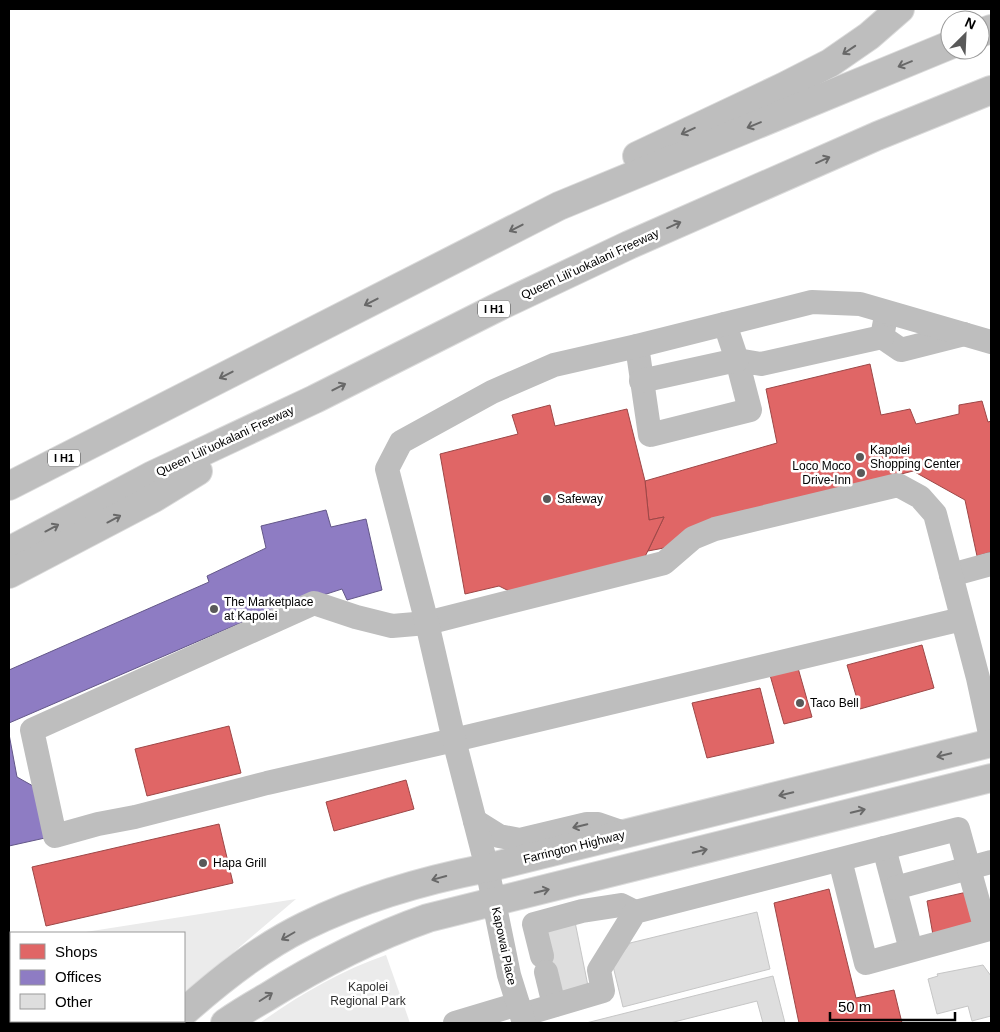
<svg xmlns="http://www.w3.org/2000/svg" width="1000" height="1032" font-family="Helvetica,sans-serif">
<style>
.green{fill:#ebebeb}
.shops{fill:#e06666;stroke:#9d4747}
.offices{fill:#8e7cc3;stroke:#635788}
.building{fill:#dedede;stroke:#c6c6c6}
.lines{fill:none;stroke-linecap:round;stroke-linejoin:round}
.major-casing{stroke:#dbdbdb;stroke-width:30}
.highway-casing{stroke:#dbdbdb;stroke-width:30}
.minor{stroke:#bebebe;stroke-width:24}
.major{stroke:#bebebe;stroke-width:28}
.highway{stroke:#bebebe;stroke-width:28}
.oneway{stroke:#686868}
.poi-dot{fill:#595959;stroke:#fff;stroke-width:2}
.labels{text-anchor:middle;dominant-baseline:central;stroke-width:5;stroke-linejoin:round;paint-order:stroke}
.shield{fill:#fff;stroke:#4c4c4c;stroke-width:1}
.shield-label{font-size:11px;font-weight:bold;fill:#000}
.street-label{font-size:12px;fill:#000;stroke:#fff}
.poi-label{font-size:12px;fill:#000;stroke:#fff;text-anchor:start}
.park-label{font-size:12px;fill:#313131;stroke:#fff}
</style>
<rect width="100%" height="100%" fill="#fff"/>
<g class="green">
<path d="M296,899L235,951L184,992V933H79Z"/>
<path d="M11,944V1021H147L143,1023H9V945Z"/>
<path d="M386,955L410,1023H260C299,995 340,971 386,955Z"/>
</g>
<g class="shops">
<path d="M870,364L881,415L910,409L916,424L959,414V405L982,401L988,422L991,421V552L977,556L965,500L913,471L707,524L669,547L648,551L664,517L649,520L645,481L777,443L766,389Z"/>
<path d="M550,405L555,426L627,409L645,481L649,520L664,517L642,563L517,595L499,586L465,594L440,454L518,434L512,415Z"/>
<path d="M922,645L934,688L860,709L847,665Z"/>
<path d="M798,668L812,717L784,724L770,675Z"/>
<path d="M760,688L774,743L707,758L692,703Z"/>
<path d="M229,726L241,773L147,796L135,749Z"/>
<path d="M406,780L414,809L334,831L326,802Z"/>
<path d="M219,824L233,883L46,926L32,867Z"/>
<path d="M829,889L856,998L894,990L902,1023H799L774,903Z"/>
<path d="M967,892L973,925L933,935L927,901Z"/>
</g>
<g class="offices">
<path d="M326,510L331,527L366,519L382,590L347,600L342,589L252,618L9,723V670L209,582L207,576L266,548L261,526Z"/>
<path d="M9,734L17,777L33,786L45,838L9,846Z"/>
</g>
<g class="building">
<path d="M757,912L770,969L623,1007L613,966L630,943Z"/>
<path d="M575,922L588,986L554,993L540,930Z"/>
<path d="M983,965L991,976V1016L972,1021L968,1006L937,1014L928,979L938,976L937,974Z"/>
<path d="M773,976L785,1023H763L757,1001L670,1023H586Z"/>
</g>
<g class="lines">
<defs>
<g id="major">
<path d="M184,1012C221,979 260,948 305,926C362,898 425,880 487,868L991,743"/>
<path d="M225,1023C238,1014 253,1005 267,997C318,965 371,938 428,918L991,778"/>
</g>
<g id="highway">
<path d="M980,33L991,29"/>
<path d="M637,156L783,87L830,63L869,36L900,9"/>
<path d="M9,486L559,206L950,45"/>
<path d="M9,551L153,475L315,399L500,306L629,245L877,136L991,90"/>
<path d="M9,574L154,498L198,471"/>
</g>
</defs>
<use href="#major" class="major-casing"/>
<use href="#highway" class="highway-casing"/>
<g class="minor">
<path d="M885,321L882,337L901,350L964,334"/>
<path d="M637,346L650,435L750,410L737,360L761,364L882,337"/>
<path d="M641,381L737,360L725,324"/>
<path d="M951,575L991,564"/>
<path d="M962,619L454,740L267,783L135,817L98,824L55,836L32,730L314,603L356,617L392,626L427,623L664,563L693,538L715,529L898,485L920,497L935,514L978,678L991,738"/>
<path d="M475,821L499,836L520,840L587,824H598L627,834"/>
<path d="M884,848L911,950"/>
<path d="M895,888L991,862"/>
<path d="M542,956L534,924L582,911L621,905L635,912"/>
<path d="M546,972L554,1005"/>
<path d="M522,1015L603,991L599,970L635,912L958,829L986,930L866,963L840,860"/>
<path d="M455,1023L518,1004"/>
<path d="M524,1023L509,975L487,868L454,740L427,623L387,469L401,442L492,392L554,365L637,346L812,302L860,304L991,342"/>
</g>
<use href="#major" class="major"/>
<use href="#highway" class="highway"/>
</g>
<defs><path id="oneway-shaft" d="M-6 0H5M1.5-3L5.5 0L1.5 3" fill="none" stroke-width="1.6" stroke-linecap="round" stroke-linejoin="round" transform="scale(1.25)"/></defs>
<g class="oneway">
<use href="#oneway-shaft" transform="translate(849 50) rotate(146)"/>
<use href="#oneway-shaft" transform="translate(905 64) rotate(158)"/>
<use href="#oneway-shaft" transform="translate(754 125) rotate(158)"/>
<use href="#oneway-shaft" transform="translate(688 131) rotate(155)"/>
<use href="#oneway-shaft" transform="translate(823 160) rotate(-24)"/>
<use href="#oneway-shaft" transform="translate(674 225) rotate(-24)"/>
<use href="#oneway-shaft" transform="translate(516 228) rotate(153)"/>
<use href="#oneway-shaft" transform="translate(371 302) rotate(153)"/>
<use href="#oneway-shaft" transform="translate(226 375) rotate(153)"/>
<use href="#oneway-shaft" transform="translate(339 387) rotate(-27)"/>
<use href="#oneway-shaft" transform="translate(114 519) rotate(-28)"/>
<use href="#oneway-shaft" transform="translate(52 528) rotate(-28)"/>
<use href="#oneway-shaft" transform="translate(944 755) rotate(166)"/>
<use href="#oneway-shaft" transform="translate(786 794) rotate(166)"/>
<use href="#oneway-shaft" transform="translate(858 811) rotate(-14)"/>
<use href="#oneway-shaft" transform="translate(580 826) rotate(167)"/>
<use href="#oneway-shaft" transform="translate(700 851) rotate(-14)"/>
<use href="#oneway-shaft" transform="translate(439 878) rotate(165)"/>
<use href="#oneway-shaft" transform="translate(542 891) rotate(-14)"/>
<use href="#oneway-shaft" transform="translate(288 936) rotate(150)"/>
<use href="#oneway-shaft" transform="translate(266 997) rotate(-32)"/>
</g>
<g class="poi-dot">
<circle cx="860" cy="457" r="5"/>
<circle cx="861" cy="473" r="5"/>
<circle cx="547" cy="499" r="5"/>
<circle cx="214" cy="609" r="5"/>
<circle cx="800" cy="703" r="5"/>
<circle cx="203" cy="863" r="5"/>
</g>
<g class="labels">
<g class="shield">
<rect x="478" y="300.5" width="32" height="17" rx="4"/>
<rect x="48" y="449.5" width="32" height="17" rx="4"/>
</g>
<g class="shield-label">
<text x="494" y="309">I H1</text>
<text x="64" y="458">I H1</text>
</g>
<g class="street-label">
<text transform="translate(590 264) rotate(-25)">Queen Liliʻuokalani Freeway</text>
<text transform="translate(225 441) rotate(-25)">Queen Liliʻuokalani Freeway</text>
<text transform="translate(574 847) rotate(-14)">Farrington Highway</text>
<text transform="translate(504 946) rotate(78)">Kapowai Place</text>
</g>
<g class="poi-label">
<text x="870" y="450">Kapolei<tspan x="870" dy="14">Shopping Center</tspan></text>
<text x="851" y="466" text-anchor="end">Loco Moco<tspan x="851" dy="14">Drive-Inn</tspan></text>
<text x="557" y="499">Safeway</text>
<text x="224" y="602">The Marketplace<tspan x="224" dy="14">at Kapolei</tspan></text>
<text x="810" y="703">Taco Bell</text>
<text x="213" y="863">Hapa Grill</text>
</g>
<g class="park-label">
<text x="368" y="987">Kapolei<tspan x="368" dy="14">Regional Park</tspan></text>
</g>
</g>
<rect width="1000" height="1032" fill="none" stroke="#000000" stroke-width="20"/>
<rect x="10" y="932" width="175" height="90" fill="#ffffff" stroke="#999999"/>
<rect x="20" y="944" width="25" height="15" fill="#e06666" stroke="#999999"/>
<text x="55" y="957" font-size="15" fill="#000000">Shops</text>
<rect x="20" y="970" width="25" height="15" fill="#8e7cc3" stroke="#999999"/>
<text x="55" y="982" font-size="15" fill="#000000">Offices</text>
<rect x="20" y="994" width="25" height="15" fill="#dedede" stroke="#999999"/>
<text x="55" y="1007" font-size="15" fill="#000000">Other</text>
<g transform="translate(965 35) rotate(24)"><circle r="24" fill="#ffffff" stroke="#999999"/>
<path d="M0-4L9 19L0 12L-9 19Z" fill="#595959"/>
<text y="-8" font-size="14" font-weight="bold" text-anchor="middle" fill="#000000">N</text>
</g>
<path d="M830 1012v8h125v-8" fill="none" stroke="#000000" stroke-width="2.5"/>
<text x="838" y="1012" font-size="15" fill="#000000" stroke="#ffffff" stroke-width="4" paint-order="stroke">50 m</text>
</svg>
